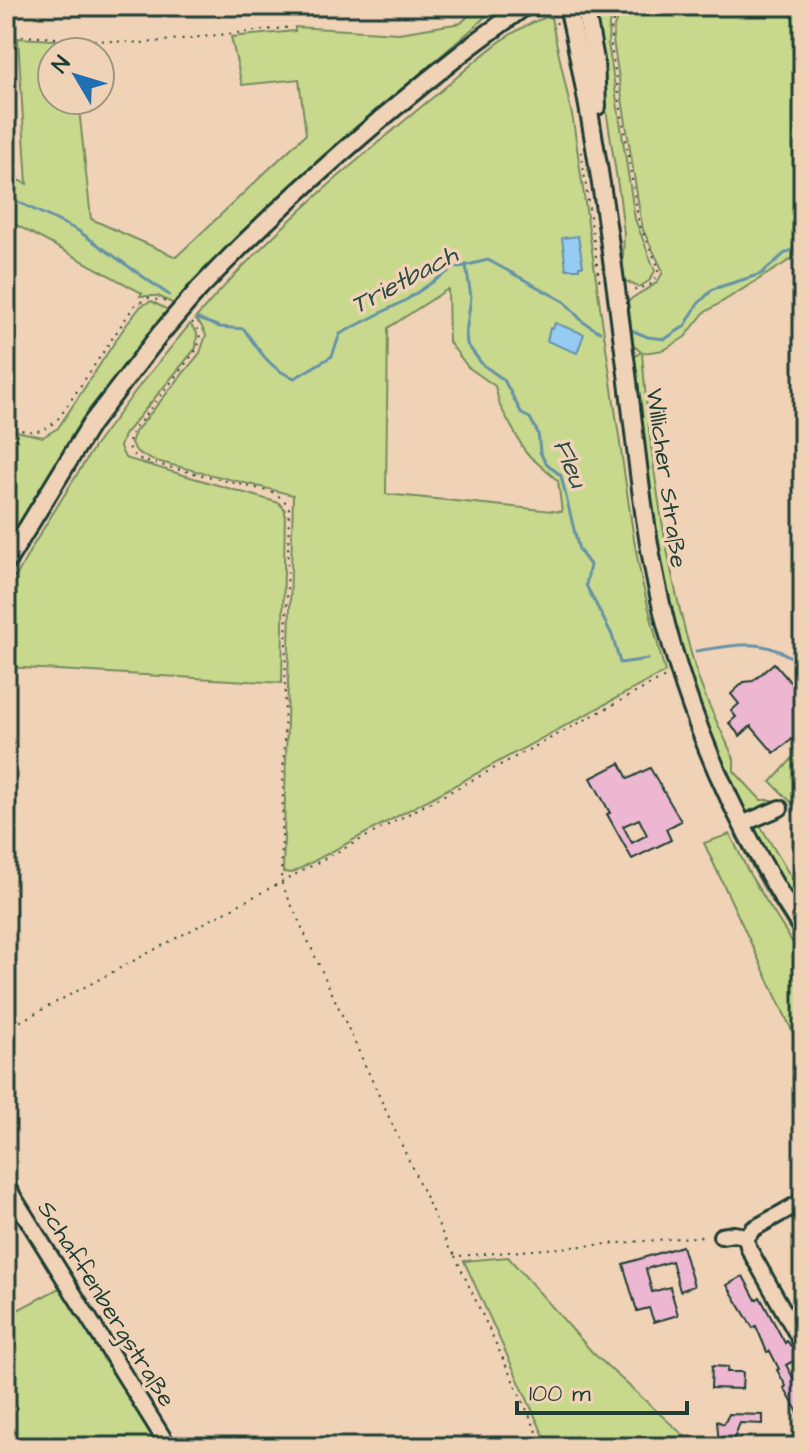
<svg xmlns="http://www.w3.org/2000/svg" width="809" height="1453" font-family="'Architects Daughter',sans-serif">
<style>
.green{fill:#c8d98d;stroke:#748b60;stroke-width:2;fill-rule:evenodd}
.water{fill:#96cbf4;stroke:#6692a7;stroke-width:2}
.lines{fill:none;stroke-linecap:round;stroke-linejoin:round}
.stream{stroke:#6692a7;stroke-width:3}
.building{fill:#edb7d1;stroke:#1f3d34;stroke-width:2;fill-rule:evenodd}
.minor-casing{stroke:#1f3d34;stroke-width:20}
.major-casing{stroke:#1f3d34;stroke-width:22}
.path{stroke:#1f3d34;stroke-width:2;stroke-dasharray:2 6;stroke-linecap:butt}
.minor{stroke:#f0d3b6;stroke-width:14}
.major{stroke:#f0d3b6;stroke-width:16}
.major-bridge-casing{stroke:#1f3d34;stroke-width:22;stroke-linecap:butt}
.major-bridge{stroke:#f0d3b6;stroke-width:16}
.labels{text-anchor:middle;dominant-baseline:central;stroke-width:7;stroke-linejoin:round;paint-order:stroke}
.street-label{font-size:24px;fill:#1f3d34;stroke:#f0d3b6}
.water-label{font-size:26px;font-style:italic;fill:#2b4b47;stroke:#f0d3b6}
</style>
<rect width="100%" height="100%" fill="#f0d3b6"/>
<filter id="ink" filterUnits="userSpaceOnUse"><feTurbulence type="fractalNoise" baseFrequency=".0125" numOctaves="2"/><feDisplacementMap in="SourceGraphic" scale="16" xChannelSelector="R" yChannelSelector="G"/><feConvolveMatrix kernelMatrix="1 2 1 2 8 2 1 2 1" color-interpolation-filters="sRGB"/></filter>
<g filter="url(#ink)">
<g class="green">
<path d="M478,6H495L477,25L323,156L253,221L174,304L158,296H140L142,293L18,226L6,217V175L27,184L18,38L72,41L73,52H52V100H78L91,219L176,257L306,134L299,79L242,85L231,37L295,31V27L399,33L461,23Z"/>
<path d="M590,6H616L609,24L608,43L635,219L655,271L649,281L639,287L625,281L622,273L624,234L620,199Z"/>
<path d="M622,6H803V252L704,313L685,337L664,350L642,353C650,461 666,570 697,674C706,703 722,731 734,759V771L761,800H772V806L749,815L744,813C721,759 697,704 681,647C656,561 648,470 635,381L634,357L641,352L632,344L628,302C640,289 657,290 663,271L643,230L640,214L613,40L614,27Z"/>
<path d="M547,17L551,18L573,120L634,540L642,582L665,672L292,873L283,872L293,495L152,460L137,452L131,443L135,432L200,353L206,335L201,325L195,319C267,235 351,164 437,94C470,67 505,30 547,17ZM448,289L449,342L468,367L495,386L500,406L526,453L558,481L562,512L386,494L388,328Z"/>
<path d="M151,301L168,310L75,430L6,549V429L43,437L58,428L124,328L141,306Z"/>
<path d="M190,324L197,333L196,348L124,435L120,447L125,458L279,503L285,510L282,683L6,667V595L32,547L94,447L140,385Z"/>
<path d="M800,750L803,752V814L771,782Z"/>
<path d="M758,822L803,897V915L758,840L754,828Z"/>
<path d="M730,834L750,875L803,959V1054L704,843Z"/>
<path d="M736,836L740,837L803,943V950L763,887Z"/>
<path d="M508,1257L593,1353L692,1443L694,1447H549L464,1261Z"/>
<path d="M63,1286L164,1447H6V1316Z"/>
</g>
<g class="water">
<path d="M578,236L583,266H579V269H566L562,238Z"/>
<path d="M555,323L584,334L577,353L547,341L550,328L553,329Z"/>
</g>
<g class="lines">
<g class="stream">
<path d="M6,194L18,202L77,230L169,295"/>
<path d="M466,265L471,297L466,333L467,344L482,364L504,380L522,414L530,418L538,433L540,452L545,462L561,476L579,550L590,565L586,585L612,635L620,663L648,659"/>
<path d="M198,319L220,327L244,329C258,349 271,371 295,378L332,356L340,334L406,300L452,269L488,260L565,302L583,322L600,332"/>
<path d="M631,330L648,337L665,339L685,326L697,305L713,289L761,274L784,254L803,244"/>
<path d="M696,651C741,645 762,636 802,664"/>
</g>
</g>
<g class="building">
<path d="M774,663L803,697V731L774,753L751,726L740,736L729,723L736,717L731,711L739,704L731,694L744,682L753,681Z"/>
<path d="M620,763L628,779L650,768L681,821L666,829L671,840L632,859L607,814L610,813L591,778ZM639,819L647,835L632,843L623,826Z"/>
<path d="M682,1246L694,1286L680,1291L672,1261L646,1269L652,1292L670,1287L678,1315L654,1322L649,1308L637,1311L623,1264Z"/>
<path d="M743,1276L756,1300L760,1297L785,1343L787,1341L796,1353L797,1359L786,1365L795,1381L803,1377V1421L784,1388L786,1386L777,1370L779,1369L770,1351L767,1352L756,1326L753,1328L727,1285Z"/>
<path d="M712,1366L728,1367L727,1372H743L742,1389L711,1388Z"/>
<path d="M729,1414L763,1415V1424L740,1423L732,1443L719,1444L717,1421L724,1424Z"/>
</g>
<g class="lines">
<defs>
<g id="minor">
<path d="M742,824L780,808"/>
<path d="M6,1185L169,1447"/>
<path d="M803,1201L753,1229L746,1239L749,1249L803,1345"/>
<path d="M721,1236L734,1234L746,1236"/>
</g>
<g id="major">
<path d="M568,6C594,123 610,240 625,358C636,441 642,523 661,604C688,719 738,831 803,930"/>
<path d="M585,6L595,60L597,106"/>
<path d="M199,289C279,205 366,129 457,57C479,39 503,23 525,6"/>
<path d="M6,563L91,424L161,333"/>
</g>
</defs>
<use href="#minor" class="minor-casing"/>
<use href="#major" class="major-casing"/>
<g class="path">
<path d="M543,6L544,12L553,14L557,24"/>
<path d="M619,6L611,27V46L639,224L659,268L657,276L650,285L631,291"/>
<path d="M535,16L554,7"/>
<path d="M6,35L144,43L293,27"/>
<path d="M581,152L600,285"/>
<path d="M192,322L200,333L198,348L132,432L128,446L135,457L148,462L272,492L283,499L289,507L281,882L449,1248L455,1255L459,1256L706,1236"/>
<path d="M6,426C30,433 45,436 61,415L134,306L148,298L168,302"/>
<path d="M6,591L15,574"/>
<path d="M792,811L803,821"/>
<path d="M792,940L803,956"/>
<path d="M6,1029L667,676"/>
<path d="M455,1256L544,1447"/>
</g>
<use href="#minor" class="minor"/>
<use href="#major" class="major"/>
<defs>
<path id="major-bridge" d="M161,333L199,289"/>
</defs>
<use href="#major-bridge" class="major-bridge-casing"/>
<use href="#major-bridge" class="major-bridge"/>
</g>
</g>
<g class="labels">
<g class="street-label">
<text transform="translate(666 478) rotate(82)">Willicher Straße</text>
<text transform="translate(106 1304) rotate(58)">Schaffenbergstraße</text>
</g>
<g class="water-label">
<text transform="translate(404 280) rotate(-28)">Trietbach</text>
<text transform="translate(570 463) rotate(67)">Fleu</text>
</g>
</g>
<rect width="809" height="1453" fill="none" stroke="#f0d3b6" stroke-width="32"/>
<rect x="16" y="16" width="777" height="1421" fill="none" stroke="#1f3d34" stroke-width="3" filter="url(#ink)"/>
<g transform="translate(76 76) rotate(308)"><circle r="38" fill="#f0d3b6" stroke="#9c9782" stroke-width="2"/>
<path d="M0-6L14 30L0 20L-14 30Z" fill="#1f6fb2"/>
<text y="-12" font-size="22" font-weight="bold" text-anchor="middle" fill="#1f3d34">N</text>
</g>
<path d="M517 1401v12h170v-12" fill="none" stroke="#1f3d34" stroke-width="4"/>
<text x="529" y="1401" font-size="24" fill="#1f3d34" stroke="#f0d3b6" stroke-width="6" paint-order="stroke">100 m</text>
</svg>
